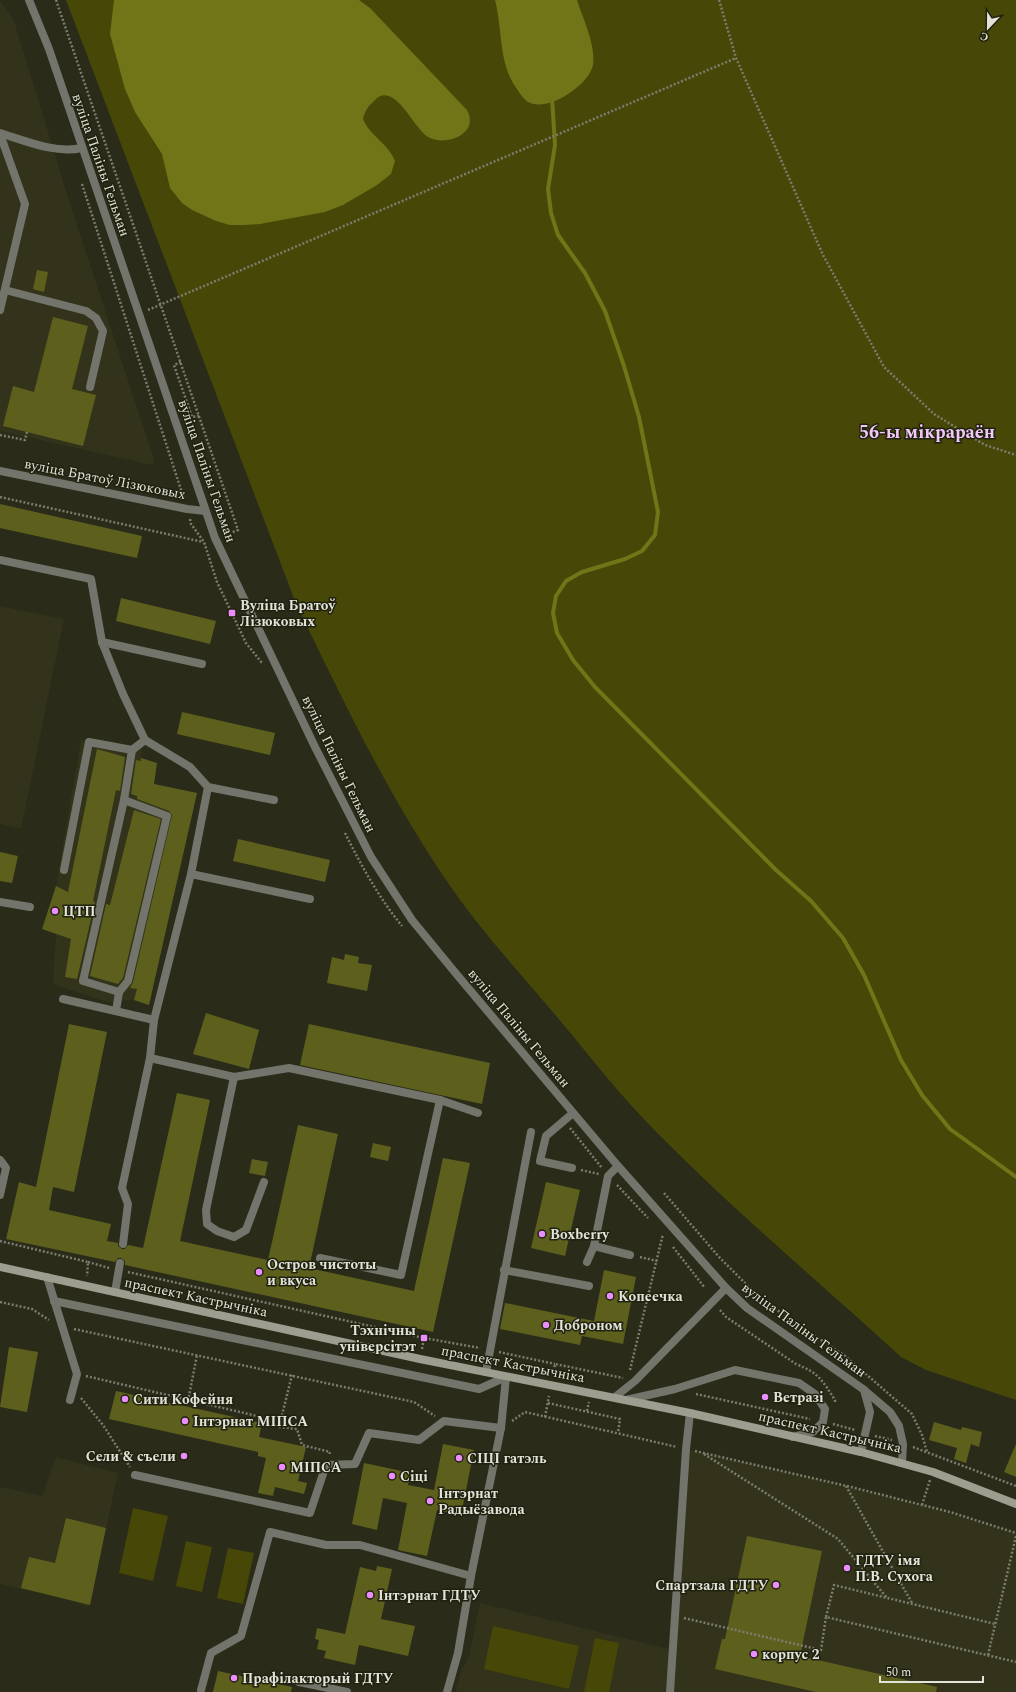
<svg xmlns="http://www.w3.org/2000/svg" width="1016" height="1692" font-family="Spectral,serif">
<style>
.built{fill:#32331a}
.green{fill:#474808}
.water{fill:#717417}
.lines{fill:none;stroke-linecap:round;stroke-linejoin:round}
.stream{stroke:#717417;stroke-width:4}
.building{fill:#5d601d}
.path{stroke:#7c7d6f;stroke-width:2.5;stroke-dasharray:2 2;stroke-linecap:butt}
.lane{stroke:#73746b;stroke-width:8}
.street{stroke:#73746b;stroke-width:8}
.secondary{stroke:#9d9e8f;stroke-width:8}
.poi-dot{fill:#eb8dfc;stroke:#20210f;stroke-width:1.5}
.labels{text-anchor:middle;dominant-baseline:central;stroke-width:3;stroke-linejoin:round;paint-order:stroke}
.street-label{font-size:14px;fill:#e3e4d9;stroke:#20210f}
.poi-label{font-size:14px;font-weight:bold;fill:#e3e4d9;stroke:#20210f;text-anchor:start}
.district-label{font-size:18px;font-weight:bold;fill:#f2c8f9;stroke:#20210f}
</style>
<rect width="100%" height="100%" fill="#2a2b19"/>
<g class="built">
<path d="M0,1L14,21L72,210L154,459L152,465L0,431Z"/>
<path d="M0,606L64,619L21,829L0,824Z"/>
<path d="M81,740L142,747L141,758L157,763L154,784L197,793L149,1005L134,1000L107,1002L53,984L56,934L68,892L56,886Z"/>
<path d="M686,1449L922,1505L1016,1533V1692H456L461,1670L469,1657L480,1603L673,1650Z"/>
<path d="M56,1457L118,1473L89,1607L72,1601L0,1584V1487L42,1496Z"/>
</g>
<g class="green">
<path d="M66,0H1016V1400L926,1370L901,1357C814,1277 723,1202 641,1116C608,1081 578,1041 546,1004C511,963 474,922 444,877C386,791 340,695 295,601Z"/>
<path d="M133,1508L168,1516L153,1581L119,1573Z"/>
<path d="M186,1541L212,1547L202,1592L176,1586Z"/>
<path d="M228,1548L254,1553L243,1604L217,1598Z"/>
<path d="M493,1626L579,1646L569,1689L484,1669Z"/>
<path d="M595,1638L619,1643L609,1692H584Z"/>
</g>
<g class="water">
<path d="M114,0H359L370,8L467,110C480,134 446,147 428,137C413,128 394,79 374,101C368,106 365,111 363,119C370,136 388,143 395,161L391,174L377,185L343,205L325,212L260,224L244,225H230L216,221L192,210L182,203L170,188L162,154L135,112L125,89L110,34Z"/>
<path d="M495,0H577C583,19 596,45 593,65C589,85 548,113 528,102C522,98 517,89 513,83C499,59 502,27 495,0Z"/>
</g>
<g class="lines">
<path class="stream" d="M552,98L555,145L548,189L551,213L558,235L585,273L605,311L624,366L639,417L658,512L655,535L642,551L625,559L582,572L566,581L556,596L553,613L557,633L573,660L595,687L776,870L811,901L843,938L864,975L901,1060L922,1095L950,1129L1016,1177"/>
</g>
<g class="building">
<path d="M37,270L48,272L44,292L33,289Z"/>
<path d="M53,317L88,326L72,389L96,395L83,446L3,426L13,386L34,392Z"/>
<path d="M0,504L142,536L137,558L0,528Z"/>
<path d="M121,598L216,621L210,644L116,621Z"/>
<path d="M182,712L275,733L270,755L177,734Z"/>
<path d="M97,749L125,757L120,791L116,790L93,901L95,902L77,979L65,977L71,939L42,929L56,886L68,892Z"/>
<path d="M141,758L157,763L154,784L197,793L149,1005L134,1000L137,989L130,988L133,982L172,815L169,811L137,799V796L131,794L136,760L141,761Z"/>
<path d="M134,810L161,819L123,978L118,984L90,976L106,904L110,905Z"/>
<path d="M238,839L330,860L325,882L233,861Z"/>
<path d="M0,852L18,856L12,883L0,881Z"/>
<path d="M345,954L359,957L358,963L372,965L367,991L327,983L332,957L344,960Z"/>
<path d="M206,1013L259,1030L249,1069L193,1054Z"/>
<path d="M69,1024L107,1032L74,1192L53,1187L49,1210L111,1224L107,1241L118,1243V1246L122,1249H125L128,1245L143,1248L177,1093L210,1100L180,1241L268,1260L298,1125L338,1134L309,1268L414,1291L443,1158L470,1163L433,1332L125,1265V1261L121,1258H118L115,1262L6,1239L19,1182L36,1187Z"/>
<path d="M309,1024L490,1063L482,1104L300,1065Z"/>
<path d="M373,1143L391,1147L388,1161L370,1157Z"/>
<path d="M252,1159L268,1162L265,1176L249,1173Z"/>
<path d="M546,1182L580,1190L565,1256L531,1248Z"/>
<path d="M604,1270L636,1277L623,1344L582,1336L580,1345L500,1329L505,1303L594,1321Z"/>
<path d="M9,1347L38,1352L27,1412L0,1407Z"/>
<path d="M116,1391L262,1423L259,1437L306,1447L298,1481L307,1483L304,1494L275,1487L273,1496L258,1493L266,1458L258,1456V1452L109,1419Z"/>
<path d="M934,1422L961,1430L962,1427L982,1432L979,1447L971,1444L966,1463L954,1459L957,1448L929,1440Z"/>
<path d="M443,1444L474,1450L461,1515L437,1510L427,1556L398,1550L407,1503L383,1498L377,1530L352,1524L364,1463L411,1473L408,1485L434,1490Z"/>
<path d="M1016,1444V1477L1004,1472Z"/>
<path d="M66,1518L106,1528L90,1605L21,1588L29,1557L55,1563Z"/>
<path d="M747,1536L822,1551L800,1656L937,1687L936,1692H816L715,1669L722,1639H725Z"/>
<path d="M377,1566L392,1569L381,1619L415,1626L408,1656L359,1645L355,1665L324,1658L326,1651L317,1649L319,1640L315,1639L317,1628L345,1634L360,1567L376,1571Z"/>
<path d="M218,1671L292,1687L291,1692H213Z"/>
</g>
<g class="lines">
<g class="path">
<path d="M56,0L238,530L225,535"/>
<path d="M719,0L736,58L823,255L884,367L934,414L985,445L1016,455"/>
<path d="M82,184L184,499"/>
<path d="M148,310L736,58"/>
<path d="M181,362L174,365L192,417L200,416"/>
<path d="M0,435L25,440L27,432"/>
<path d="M0,497L203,542"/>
<path d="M190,519L191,524L204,542L217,582L246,643L262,663"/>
<path d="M345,833C361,865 379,898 402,926"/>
<path d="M570,1128L602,1168"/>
<path d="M581,1170L599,1174"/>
<path d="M617,1185L648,1218"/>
<path d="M664,1193L719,1257L750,1288L781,1313L845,1356L912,1414L922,1435L927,1452"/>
<path d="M0,1241L88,1262L87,1276"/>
<path d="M673,1247L705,1288"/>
<path d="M640,1257L657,1261"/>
<path d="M88,1262L109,1268"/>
<path d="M128,1272L424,1338L480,1348"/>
<path d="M0,1302L32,1309L49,1320"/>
<path d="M720,1310L726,1317L796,1364C819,1373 822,1380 835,1400V1404"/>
<path d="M74,1329L414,1402L435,1416"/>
<path d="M422,1349L424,1338"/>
<path d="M499,1352L555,1364"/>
<path d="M630,1370L663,1234"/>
<path d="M553,1375L555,1364L623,1378"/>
<path d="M86,1376L257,1416L279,1427L297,1429L302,1445L330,1452L329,1455"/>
<path d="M696,1394L810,1419"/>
<path d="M81,1398L103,1425L130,1467"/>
<path d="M188,1401L197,1355"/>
<path d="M548,1403L620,1419L618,1433"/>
<path d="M587,1411L589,1402"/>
<path d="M545,1417L549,1396"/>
<path d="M512,1421L525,1412L677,1447"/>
<path d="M833,1424L855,1430"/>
<path d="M279,1427L292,1375"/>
<path d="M875,1436L892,1440"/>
<path d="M913,1447L1016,1486"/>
<path d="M695,1451L851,1487L950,1512L1016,1533"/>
<path d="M704,1454L838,1539L887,1598"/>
<path d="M846,1486L912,1603"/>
<path d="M922,1505L930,1480"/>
<path d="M826,1617L834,1585L995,1624"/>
<path d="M684,1618L821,1650L826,1617L1016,1662"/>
<path d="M988,1655L1016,1536"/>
</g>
<g class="lane">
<path d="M0,133C26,141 55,154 82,148"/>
<path d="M0,134L25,204L0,310"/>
<path d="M5,290L86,311L96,318L103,331L90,387"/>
<path d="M0,560L91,579L102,642L123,694L145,740L190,767L208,787L274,800"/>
<path d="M102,642L202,664"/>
<path d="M132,750L145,740"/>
<path d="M64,870L89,742L132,750L124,800L83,981L119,992"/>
<path d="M191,874L310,899"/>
<path d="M0,902L30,907"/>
<path d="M63,999L154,1020"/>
<path d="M116,1011L119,992L128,981L167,816L124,800"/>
<path d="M150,1058L234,1077L289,1068L440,1100L478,1113"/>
<path d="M234,1077L206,1210L207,1224L217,1231L234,1237L246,1230L264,1182"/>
<path d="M0,1160L6,1168L0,1195"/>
<path d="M572,1168L540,1161L546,1136L573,1113"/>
<path d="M123,1244L128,1204L122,1188L150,1058L154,1020L191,874L208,787"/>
<path d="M594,1246L630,1255"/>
<path d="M320,1258L401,1275L440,1100"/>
<path d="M587,1262L594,1246L608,1176L618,1166"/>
<path d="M504,1270L589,1286"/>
<path d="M47,1277L77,1374L70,1400"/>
<path d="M115,1292L120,1263"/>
<path d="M54,1301L479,1389L506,1377"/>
<path d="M486,1372L531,1132"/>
<path d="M615,1397L635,1381L726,1288"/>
<path d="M626,1400L675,1389L735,1370L799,1383L815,1394L825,1409L823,1422L813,1432L793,1437"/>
<path d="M135,1475L310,1513L326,1465L355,1464L369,1433L419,1440L444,1421L501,1428"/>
<path d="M299,1682L347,1692"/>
<path d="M201,1690L211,1653L241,1636L270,1532L326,1545H360L471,1576"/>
<path d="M447,1692L458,1653L471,1576L501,1428L506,1377"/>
<path d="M670,1692L686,1449L690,1413"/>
</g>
<g class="street">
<path d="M29,0L49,49L215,538L315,747L371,857L412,920L458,976L618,1166L726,1288L747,1308L863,1389L890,1412L899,1426L903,1444L902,1463"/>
<path d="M0,471L187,509L205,511"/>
<path d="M861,1452L870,1412L864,1390"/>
</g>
<path class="secondary" d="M0,1267L420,1359L690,1413L861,1452L933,1472L1016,1504"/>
</g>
<g class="poi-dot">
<rect x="228" y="609" width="8" height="8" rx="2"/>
<circle cx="55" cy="911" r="4"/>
<circle cx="542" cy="1234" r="4"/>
<circle cx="259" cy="1272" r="4"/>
<circle cx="610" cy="1296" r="4"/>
<circle cx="546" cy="1325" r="4"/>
<rect x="420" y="1334" width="8" height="8" rx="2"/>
<circle cx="765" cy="1397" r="4"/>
<circle cx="125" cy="1399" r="4"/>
<circle cx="185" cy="1421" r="4"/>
<circle cx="184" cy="1456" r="4"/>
<circle cx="459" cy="1458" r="4"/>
<circle cx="282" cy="1467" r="4"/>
<circle cx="392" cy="1476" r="4"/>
<circle cx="430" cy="1501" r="4"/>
<circle cx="847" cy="1568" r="4"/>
<circle cx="776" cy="1585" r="4"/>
<circle cx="370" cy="1595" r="4"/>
<circle cx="754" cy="1654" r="4"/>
<circle cx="234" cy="1678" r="4"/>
</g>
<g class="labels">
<g class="street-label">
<text transform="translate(101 165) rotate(71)">вуліца Паліны Гельман</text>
<text transform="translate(207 471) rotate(71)">вуліца Паліны Гельман</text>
<text transform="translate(105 479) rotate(11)">вуліца Братоў Лізюковых</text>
<text transform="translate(339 764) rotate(64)">вуліца Паліны Гельман</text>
<text transform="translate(519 1028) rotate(50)">вуліца Паліны Гельман</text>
<text transform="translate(196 1297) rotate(12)">праспект Кастрычніка</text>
<text transform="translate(804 1330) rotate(36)">вуліца Паліны Гельман</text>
<text transform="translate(513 1364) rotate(11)">праспект Кастрычніка</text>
<text transform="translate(830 1432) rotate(13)">праспект Кастрычніка</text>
</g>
<g class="poi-label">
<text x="240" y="605">Вуліца Братоў<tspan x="240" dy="16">Лізюковых</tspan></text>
<text x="63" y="911">ЦТП</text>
<text x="550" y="1234">Boxberry</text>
<text x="267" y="1264">Остров чистоты<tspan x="267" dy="16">и вкуса</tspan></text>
<text x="618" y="1296">Копеечка</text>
<text x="554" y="1325">Доброном</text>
<text x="416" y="1330" text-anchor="end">Тэхнічны<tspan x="416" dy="16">універсітэт</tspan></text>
<text x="773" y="1397">Ветразі</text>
<text x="133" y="1399">Сити Кофейня</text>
<text x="193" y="1421">Інтэрнат МІПСА</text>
<text x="176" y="1456" text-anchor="end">Сели &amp; съели</text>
<text x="467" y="1458">СІЦІ гатэль</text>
<text x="290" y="1467">МІПСА</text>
<text x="400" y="1476">Сіці</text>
<text x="438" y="1493">Інтэрнат<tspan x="438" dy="16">Радыёзавода</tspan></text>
<text x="855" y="1560">ГДТУ імя<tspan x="855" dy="16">П.В. Сухога</tspan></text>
<text x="768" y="1585" text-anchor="end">Спартзала ГДТУ</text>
<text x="378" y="1595">Інтэрнат ГДТУ</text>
<text x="762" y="1654">корпус 2</text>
<text x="242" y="1678">Прафілакторый ГДТУ</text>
</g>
<g class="district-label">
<text x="927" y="432">56-ы мікрараён</text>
</g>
</g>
<g transform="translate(988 28) rotate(202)" stroke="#20210f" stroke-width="3" paint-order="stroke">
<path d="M0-3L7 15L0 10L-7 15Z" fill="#e3e4d9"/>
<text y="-6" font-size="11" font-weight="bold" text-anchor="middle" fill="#e3e4d9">С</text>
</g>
<path d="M880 1676v6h103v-6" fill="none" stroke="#e3e4d9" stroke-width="2"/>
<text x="886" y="1676" font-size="12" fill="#e3e4d9" stroke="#20210f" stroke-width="3" paint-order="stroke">50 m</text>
</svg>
